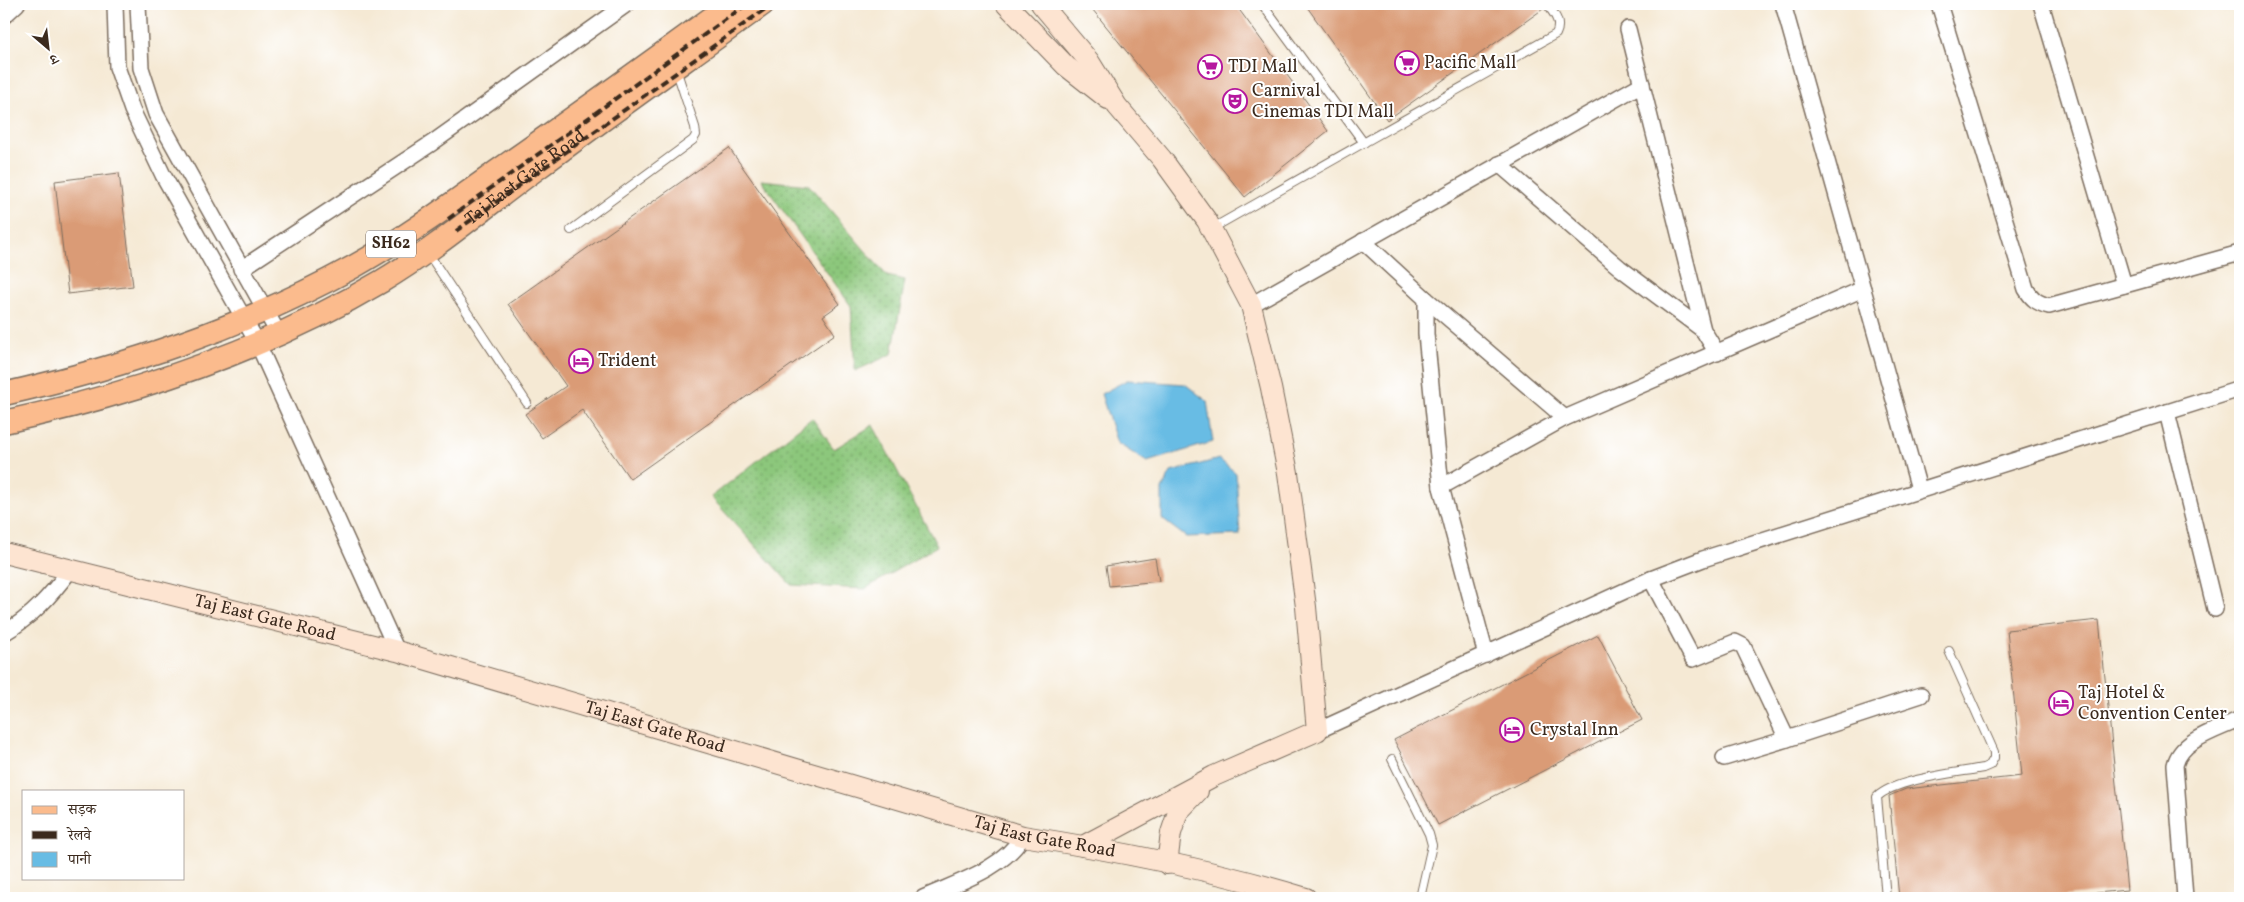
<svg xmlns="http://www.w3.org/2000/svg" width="2244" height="902" font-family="Vollkorn,'Noto Serif Devanagari',serif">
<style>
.grass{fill:url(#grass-dots);stroke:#64784d}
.water{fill:#68bce4;stroke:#527381}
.building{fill:#da9b76}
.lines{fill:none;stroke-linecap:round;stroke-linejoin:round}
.lane-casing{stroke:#7c6d5e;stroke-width:10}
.street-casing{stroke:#7c6d5e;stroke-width:18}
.secondary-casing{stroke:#7c6d5e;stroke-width:22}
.primary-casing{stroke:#7c6d5e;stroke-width:25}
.lane{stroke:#fff;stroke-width:8}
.street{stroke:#fff;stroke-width:15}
.secondary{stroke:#fde4d1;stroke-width:20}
.primary{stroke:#fbbb8d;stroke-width:22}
.rail{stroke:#3b2a1e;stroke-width:4;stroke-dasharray:8 4;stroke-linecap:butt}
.labels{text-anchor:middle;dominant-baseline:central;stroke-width:4;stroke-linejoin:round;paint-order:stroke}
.shield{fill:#fff;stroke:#766a62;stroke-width:1}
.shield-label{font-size:16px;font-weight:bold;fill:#3b2a1e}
.poi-label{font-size:18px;fill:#3b2a1e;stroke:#fff;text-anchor:start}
.street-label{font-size:18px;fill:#3b2a1e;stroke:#fff}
</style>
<defs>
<pattern id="grass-dots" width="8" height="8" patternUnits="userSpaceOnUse" patternTransform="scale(1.25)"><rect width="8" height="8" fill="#8cc77c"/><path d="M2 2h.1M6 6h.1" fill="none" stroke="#74a265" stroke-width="1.8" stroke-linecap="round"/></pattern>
</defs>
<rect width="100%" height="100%" fill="#fff"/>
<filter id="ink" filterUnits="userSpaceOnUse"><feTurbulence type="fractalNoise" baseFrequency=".02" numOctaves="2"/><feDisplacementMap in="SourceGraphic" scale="10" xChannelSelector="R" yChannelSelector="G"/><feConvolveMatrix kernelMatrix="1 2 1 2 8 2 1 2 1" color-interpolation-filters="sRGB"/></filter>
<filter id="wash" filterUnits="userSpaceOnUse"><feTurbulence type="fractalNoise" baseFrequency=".0096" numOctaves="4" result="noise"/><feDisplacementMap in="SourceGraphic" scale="20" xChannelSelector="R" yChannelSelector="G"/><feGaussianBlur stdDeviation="1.12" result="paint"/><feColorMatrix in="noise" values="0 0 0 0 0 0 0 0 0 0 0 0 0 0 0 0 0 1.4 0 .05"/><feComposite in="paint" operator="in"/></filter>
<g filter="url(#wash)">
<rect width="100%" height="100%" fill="#f5e9d4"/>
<g class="grass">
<path d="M761,180L809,185L887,276L905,280L892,354L855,371L851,306Z"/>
<path d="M812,418L834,449L873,425L937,546L865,589L791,585L711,497Z"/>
</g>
<g class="water">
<path d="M1127,380L1185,384L1207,401L1213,442L1147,462L1117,443L1101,394Z"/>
<path d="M1219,459L1236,473L1240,535L1186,537L1162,519V489L1171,472Z"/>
</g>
<g id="blocks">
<g class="building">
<path d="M1088,4H1235L1328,131L1245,197Z"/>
<path d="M1305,4H1541L1543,9L1387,120Z"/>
<path d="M729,148L840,304L823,316L835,334L630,479L582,410L542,438L525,414L566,386L508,304Z"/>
<path d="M119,173L133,286L68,294L55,181Z"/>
<path d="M1155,558L1159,581L1109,586L1106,566Z"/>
<path d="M2099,620L2127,890L2046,898H1899L1889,796L1906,789L2022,776L2007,630Z"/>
<path d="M1598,635L1642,720L1438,825L1394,740Z"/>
</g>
</g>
</g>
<g filter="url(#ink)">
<use href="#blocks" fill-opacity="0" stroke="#7c6d5e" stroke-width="1"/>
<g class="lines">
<defs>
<g id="lane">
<path d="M1262,4L1364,143"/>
<path d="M1211,229L1556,34C1562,22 1554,14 1547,4"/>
<path d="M571,230L693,140L696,135L695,127L676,69"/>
<path d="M428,253L527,403"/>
<path d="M1392,759L1429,834L1432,845L1420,898"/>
<path d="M1886,898L1877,797C1895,779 1957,773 1983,768L1990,765L1994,758V752L1949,651"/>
</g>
<g id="street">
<path d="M115,4L117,67L132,110L163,175L257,342L397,651"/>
<path d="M138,4L141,68L156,114L278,333"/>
<path d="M1783,4L1919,489"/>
<path d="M1939,4L2026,289C2032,299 2037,303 2049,306L2240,253"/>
<path d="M2041,4L2124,285"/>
<path d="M4,16L17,4"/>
<path d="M1628,29L1703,330L1717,353"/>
<path d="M1499,164L1620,268L1703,330"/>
<path d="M1363,241L1426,299L1565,418L1863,289"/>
<path d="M241,269L432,143L627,4"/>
<path d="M1426,299V334L1441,487L1486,655"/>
<path d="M1251,305L1642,84"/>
<path d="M2167,412L2215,609"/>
<path d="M1441,487L1565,418"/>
<path d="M1651,579L1693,659L1735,642L1743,646L1787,739L1921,695"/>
<path d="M4,633C32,617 51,595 71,569"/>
<path d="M1317,731L1651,579L1703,559L2240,389"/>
<path d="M1724,758L1787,739"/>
<path d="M923,898C958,882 1002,870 1023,836"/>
<path d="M2185,898L2175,765C2181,739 2218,730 2240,719"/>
</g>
<g id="secondary">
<path d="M1006,4L1066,66L1108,99"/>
<path d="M1041,4L1089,61L1117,106L1162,159L1207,221L1251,305L1271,388L1288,473L1306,607L1317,731L1214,776L1083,846"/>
<path id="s1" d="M4,553L397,651L1023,836C1118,851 1215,870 1306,898"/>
<path d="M1167,864L1171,833L1178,812L1198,791"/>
</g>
<g id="primary">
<path d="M4,394C127,366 242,328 353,267C403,239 450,205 496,172C575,117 653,60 731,4"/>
<path id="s2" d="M4,422C134,394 267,349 382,281C437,248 487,205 539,167C613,111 689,58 763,4"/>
</g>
</defs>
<use href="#lane" class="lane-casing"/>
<use href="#street" class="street-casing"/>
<use href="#secondary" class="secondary-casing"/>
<use href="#primary" class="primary-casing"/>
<use href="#lane" class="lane"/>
<use href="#street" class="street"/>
<use href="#secondary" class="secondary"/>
<use href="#primary" class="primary"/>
<g class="rail">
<path d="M448,219L747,4"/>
<path d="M456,231L772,4"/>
</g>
</g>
</g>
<defs>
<symbol id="supermarket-ring" viewBox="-11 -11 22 22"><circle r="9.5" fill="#fff" stroke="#b5179e" stroke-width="1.5"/><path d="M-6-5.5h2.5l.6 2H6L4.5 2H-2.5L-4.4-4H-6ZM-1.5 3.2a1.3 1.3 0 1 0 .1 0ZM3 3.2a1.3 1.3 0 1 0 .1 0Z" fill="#b5179e"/></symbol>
<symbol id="theatre-ring" viewBox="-11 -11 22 22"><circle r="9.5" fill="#fff" stroke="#b5179e" stroke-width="1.5"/><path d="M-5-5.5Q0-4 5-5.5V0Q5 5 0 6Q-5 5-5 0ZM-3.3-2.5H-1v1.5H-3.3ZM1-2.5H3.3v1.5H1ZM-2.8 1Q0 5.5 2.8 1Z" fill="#b5179e"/></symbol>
<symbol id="hotel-ring" viewBox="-11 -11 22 22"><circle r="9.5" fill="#fff" stroke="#b5179e" stroke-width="1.5"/><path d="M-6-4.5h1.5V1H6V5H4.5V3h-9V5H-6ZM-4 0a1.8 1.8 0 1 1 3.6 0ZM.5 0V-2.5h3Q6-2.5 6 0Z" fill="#b5179e"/></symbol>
</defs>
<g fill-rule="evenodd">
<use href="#supermarket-ring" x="1393" y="49" width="28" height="28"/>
<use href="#supermarket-ring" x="1196" y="53" width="28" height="28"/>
<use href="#theatre-ring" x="1221" y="87" width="28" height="28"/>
<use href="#hotel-ring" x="567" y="347" width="28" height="28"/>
<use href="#hotel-ring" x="2047" y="689" width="28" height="28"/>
<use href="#hotel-ring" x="1498" y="716" width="28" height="28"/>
</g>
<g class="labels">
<rect class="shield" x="366" y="230.5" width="50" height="27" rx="4"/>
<g class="shield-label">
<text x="391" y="244">SH62</text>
</g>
<g class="poi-label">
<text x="1424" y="63">Pacific Mall</text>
<text x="1228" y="67">TDI Mall</text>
<text x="1252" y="91">Carnival<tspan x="1252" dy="21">Cinemas TDI Mall</tspan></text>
<text x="598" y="361">Trident</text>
<text x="2078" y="693">Taj Hotel &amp;<tspan x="2078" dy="21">Convention Center</tspan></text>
<text x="1530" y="730">Crystal Inn</text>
</g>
<g class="street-label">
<text stroke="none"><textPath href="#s2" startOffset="582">Taj East Gate Road</textPath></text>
<text stroke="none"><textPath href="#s1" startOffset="269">Taj East Gate Road</textPath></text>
<text stroke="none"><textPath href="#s1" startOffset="674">Taj East Gate Road</textPath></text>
<text stroke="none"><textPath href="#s1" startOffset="1079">Taj East Gate Road</textPath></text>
</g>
</g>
<rect width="2244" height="902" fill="none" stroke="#fff" stroke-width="20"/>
<rect x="22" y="790" width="162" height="90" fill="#ffffff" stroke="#b1aaa5"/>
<rect x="32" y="806" width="25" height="8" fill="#fbbb8d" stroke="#b1aaa5"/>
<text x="68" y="814" font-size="15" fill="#3b2a1e">सड़क</text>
<rect x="32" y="831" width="25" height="8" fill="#3b2a1e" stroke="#b1aaa5"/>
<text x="68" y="840" font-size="15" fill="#3b2a1e">रेलवे</text>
<rect x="32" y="852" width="25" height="15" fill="#68bce4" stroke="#b1aaa5"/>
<text x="68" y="864" font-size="15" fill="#3b2a1e">पानी</text>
<g transform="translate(48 48) rotate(152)" stroke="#ffffff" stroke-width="4" paint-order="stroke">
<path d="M0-4L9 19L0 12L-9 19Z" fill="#3b2a1e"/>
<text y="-8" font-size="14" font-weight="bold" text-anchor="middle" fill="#3b2a1e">उ</text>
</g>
</svg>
